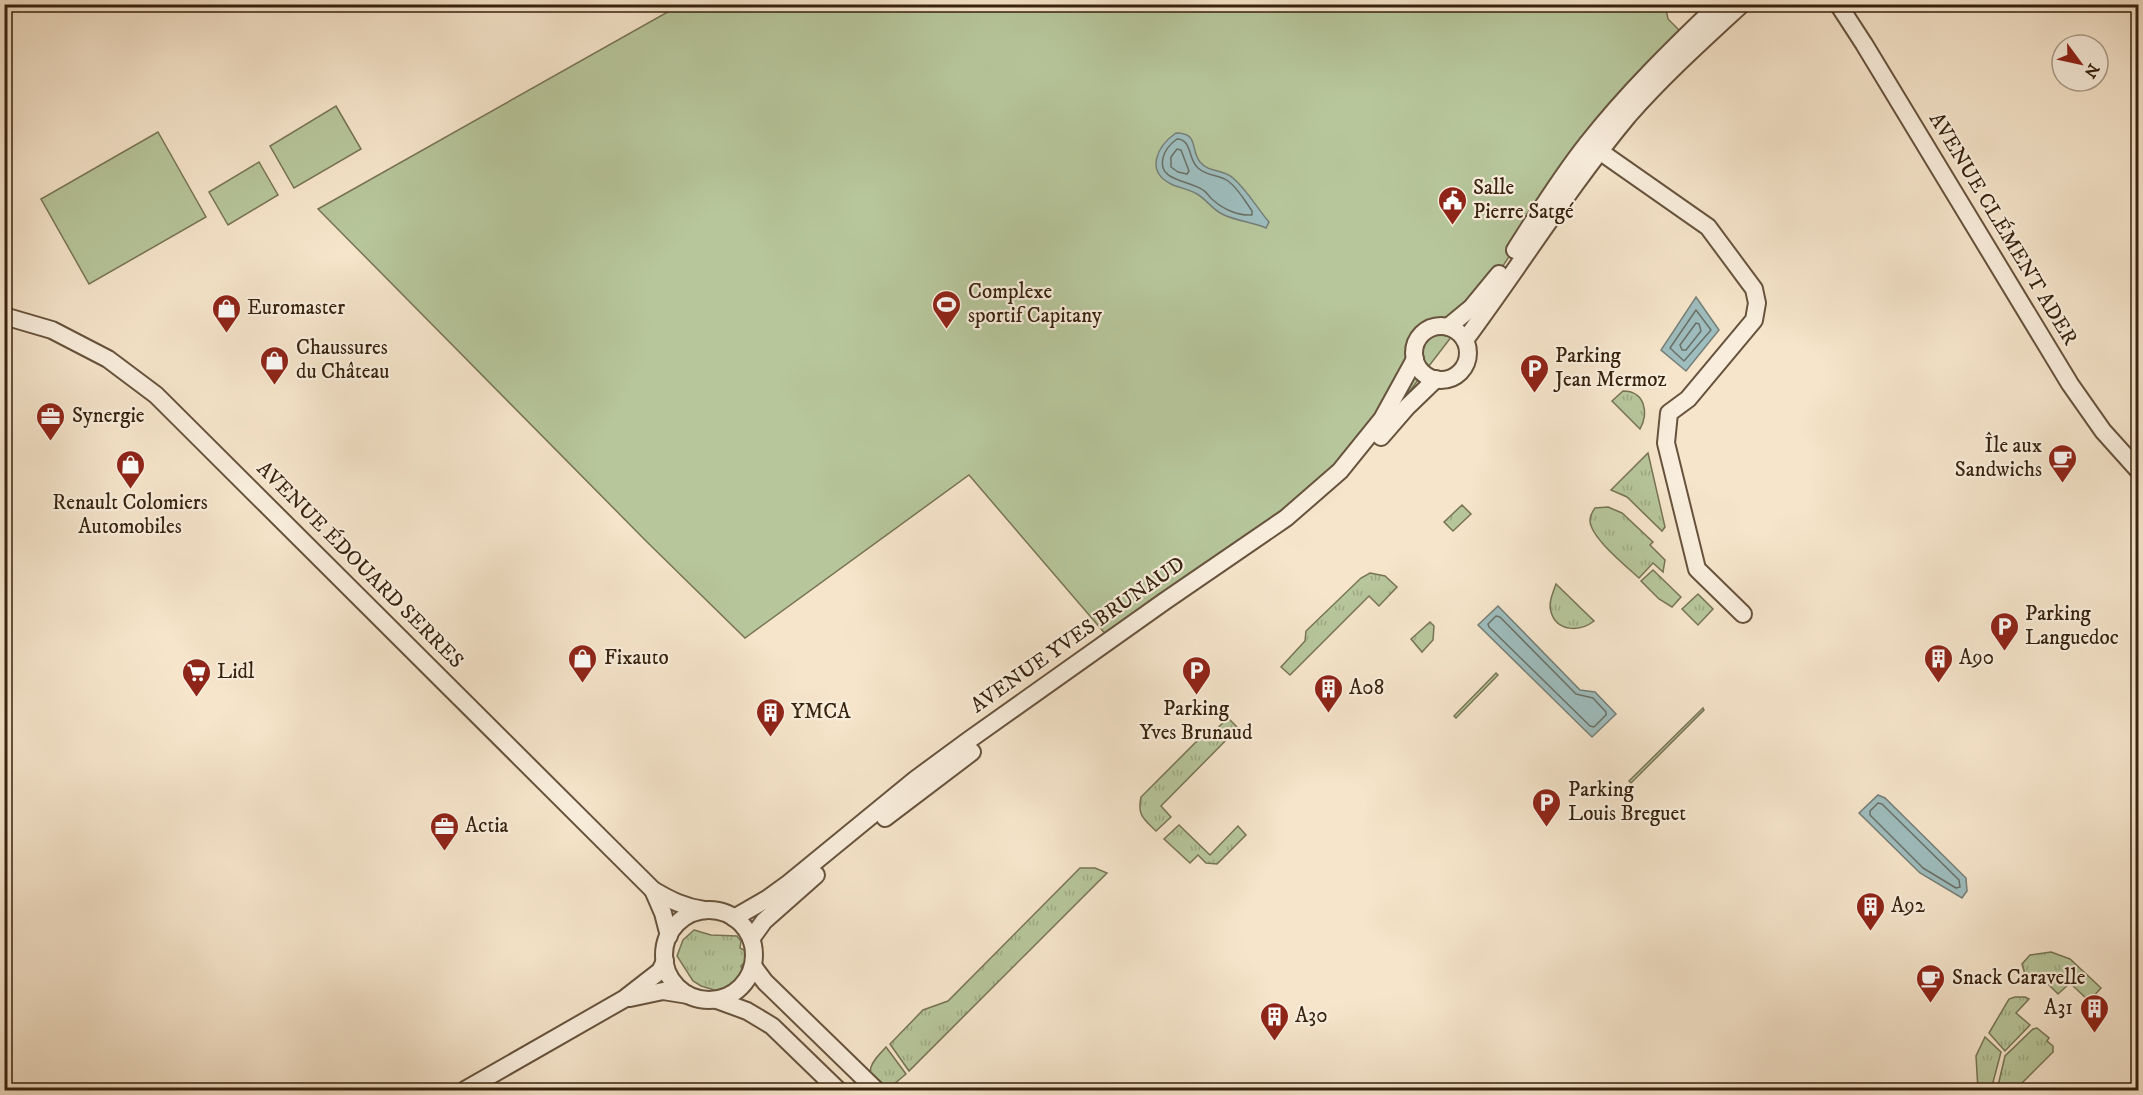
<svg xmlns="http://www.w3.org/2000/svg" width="2143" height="1095" font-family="'IM FELL DW Pica',serif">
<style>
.grass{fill:url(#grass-tufts);stroke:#777454;stroke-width:1.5}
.park{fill:#b7c69b;stroke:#777454;stroke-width:1.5}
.water{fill:#9ebdbe;stroke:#757f78;stroke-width:1.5}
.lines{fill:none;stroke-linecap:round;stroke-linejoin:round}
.shore{stroke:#6a7066;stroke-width:1.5}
.street-casing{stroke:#67533d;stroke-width:20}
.street{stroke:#f9eedd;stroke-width:16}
.labels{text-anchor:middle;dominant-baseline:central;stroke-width:4.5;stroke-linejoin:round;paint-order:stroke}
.poi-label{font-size:21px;fill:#37220e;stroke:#f9eedd;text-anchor:start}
.street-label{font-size:21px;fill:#37220e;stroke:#f9eedd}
</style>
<defs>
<pattern id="grass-tufts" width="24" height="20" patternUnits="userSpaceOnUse" patternTransform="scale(1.5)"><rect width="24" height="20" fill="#b7c69b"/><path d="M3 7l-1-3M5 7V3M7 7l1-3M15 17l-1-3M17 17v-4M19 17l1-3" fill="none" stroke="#9eaa84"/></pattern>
</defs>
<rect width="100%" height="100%" fill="#f6e5cb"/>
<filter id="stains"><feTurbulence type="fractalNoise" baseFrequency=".00333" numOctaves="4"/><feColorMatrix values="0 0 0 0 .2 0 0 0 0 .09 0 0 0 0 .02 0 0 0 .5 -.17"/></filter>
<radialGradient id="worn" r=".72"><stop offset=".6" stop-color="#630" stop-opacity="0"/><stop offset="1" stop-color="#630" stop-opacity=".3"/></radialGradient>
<g class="grass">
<path d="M1623,391C1645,391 1649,413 1640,429L1612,401Z"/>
<path d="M1648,453L1665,527L1662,531L1627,497L1611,490Z"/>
<path d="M1462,505L1471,514L1453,531L1444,522Z"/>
<path d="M1608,507L1622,513L1653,542L1650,545L1665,560L1663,572L1653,563L1639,578C1626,566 1591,538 1590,521C1590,516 1592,512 1595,508Z"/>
<path d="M1653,570L1681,597L1672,607L1659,599L1641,581Z"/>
<path d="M1370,573L1385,576L1397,587L1379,606L1369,596L1290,675L1281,667L1305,641L1306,631L1361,578Z"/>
<path d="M1556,584L1594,621C1580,632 1557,632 1551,612C1548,603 1553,593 1556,584Z"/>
<path d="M1698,594L1713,609L1698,625L1682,609Z"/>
<path d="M1430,622L1434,626L1433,640L1422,652L1411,639Z"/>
<path d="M1496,673L1498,675L1456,718L1454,716Z"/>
<path d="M1703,708L1704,710L1631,783L1629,781Z"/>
<path d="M1228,718L1238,728L1161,806L1171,817L1156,831C1144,819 1137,816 1141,797L1199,739L1208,737Z"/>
<path d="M1179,825L1210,855L1238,826L1246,835L1217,864L1206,863L1198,855L1190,863L1164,839Z"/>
<path d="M1080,868H1095L1107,873L909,1071L890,1044L923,1010L948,1001Z"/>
<path d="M694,930L711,935L737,936L741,941L740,948L746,951V961L741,966L743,974L734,986L721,992L701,986L693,981L677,956L683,940Z"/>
<path d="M2051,952L2070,959L2101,988L2089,1001L2070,983L2058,994L2041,977L2032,985L2027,981L2022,964L2030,955Z"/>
<path d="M2015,997H2025L2029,999L2016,1013L2030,1025L2005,1051L1989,1033L2009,999Z"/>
<path d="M2037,1028L2049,1038L2047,1041L2053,1046V1052L2015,1090H1997L2005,1056L2033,1029Z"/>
<path d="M1985,1037L2001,1052L1991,1090H1978L1976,1056Z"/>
<path d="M886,1047L906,1074L887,1090H879C863,1071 871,1063 886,1047Z"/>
</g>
<g class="park">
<path d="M1665,4L1668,19L1680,31L1561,178L1485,293L1346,474L1114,644L969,475L745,638L646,541L318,209L680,5Z"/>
<path d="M336,106L361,149L294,188L270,146Z"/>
<path d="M158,132L206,217L89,284L41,199Z"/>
<path d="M259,162L278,195L228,225L209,192Z"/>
</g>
<g class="water">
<path d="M1176,133C1199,133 1190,149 1200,162C1209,173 1223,169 1233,178C1247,190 1257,208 1269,222L1266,228C1252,222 1236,221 1222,214C1212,209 1206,199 1197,194C1189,189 1179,188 1171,184C1145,171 1157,146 1176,133Z"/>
<path d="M1696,297L1719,330L1686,371L1661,350Z"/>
<path d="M1498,606L1580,690L1595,692L1616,714L1592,737L1478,625Z"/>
<path d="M1878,795L1885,798L1966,878L1967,891L1962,898L1920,873L1859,813Z"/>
</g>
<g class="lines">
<g class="shore">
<path d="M1177,139C1192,139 1188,160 1198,168C1208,177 1218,174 1228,181C1238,188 1245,201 1252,211V215C1238,216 1223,209 1213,200C1209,197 1207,192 1203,190C1189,180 1157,181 1163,158C1165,149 1170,144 1177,139Z"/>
<path d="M1177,149L1181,150L1189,171L1187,174L1178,172L1171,167V157Z"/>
<path d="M1696,310L1711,330L1684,361L1670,348Z"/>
<path d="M1696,323L1699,324L1701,331L1686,350H1682L1680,345Z"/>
<path d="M1496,616L1500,617L1576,694L1593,698L1606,712V715L1594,727L1590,726L1489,627L1488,624Z"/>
<path d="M1878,803L1882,804L1959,880L1960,887L1956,888L1923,868L1870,815V811Z"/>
</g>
<defs>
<g id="street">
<path d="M1838,4L1864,44L2070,384L2103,431L2138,470"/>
<path d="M1588,143L1708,227L1754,289L1757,303L1754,320L1688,399L1669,413L1666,443L1697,569L1743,614"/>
<path d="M1515,250C1538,214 1560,178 1587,144C1626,94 1673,48 1719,4"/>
<path d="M4,316L52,330L108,359L156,395L653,890C670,900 684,907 704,910"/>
<circle cx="1441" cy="353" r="27"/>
<path d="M1448,327L1471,308L1499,274"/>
<path d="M1465,340C1520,266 1569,187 1628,116C1663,76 1703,40 1742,4"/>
<path d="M1381,437L1407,407L1436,379"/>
<path d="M885,818L972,752"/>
<path d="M653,890L663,913L669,936"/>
<circle cx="709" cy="955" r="45"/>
<path d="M734,918L767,899L789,883L916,779L969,740L1165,601L1286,518L1340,471L1382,419L1415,359"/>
<path d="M751,939L764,921L816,875"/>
<path d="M753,966L765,982L876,1090"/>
<path d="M630,998L663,991L688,995"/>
<path d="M717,1000L747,1011L772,1026L838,1090"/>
<path d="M465,1090L624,999L660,971L665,961"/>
</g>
</defs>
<use href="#street" class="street-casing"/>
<use href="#street" class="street"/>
</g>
<defs>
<symbol id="civic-pin" viewBox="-11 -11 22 30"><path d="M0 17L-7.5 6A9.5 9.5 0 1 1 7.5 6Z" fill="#8f2418" stroke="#f9eedd"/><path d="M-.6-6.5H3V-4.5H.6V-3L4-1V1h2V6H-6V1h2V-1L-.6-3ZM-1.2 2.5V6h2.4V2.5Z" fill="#fff"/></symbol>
<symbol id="stadium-pin" viewBox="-11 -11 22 30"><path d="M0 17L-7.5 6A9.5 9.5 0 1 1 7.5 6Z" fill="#8f2418" stroke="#f9eedd"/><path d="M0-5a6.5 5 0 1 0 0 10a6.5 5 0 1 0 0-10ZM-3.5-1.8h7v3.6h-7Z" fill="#fff"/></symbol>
<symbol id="shop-pin" viewBox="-11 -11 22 30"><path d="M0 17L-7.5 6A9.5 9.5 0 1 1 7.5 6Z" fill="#8f2418" stroke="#f9eedd"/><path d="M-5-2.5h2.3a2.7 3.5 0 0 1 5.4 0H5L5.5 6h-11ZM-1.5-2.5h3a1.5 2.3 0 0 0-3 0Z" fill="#fff"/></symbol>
<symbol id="parking-pin" viewBox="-11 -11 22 30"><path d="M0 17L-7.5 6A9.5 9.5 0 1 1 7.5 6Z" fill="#8f2418" stroke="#f9eedd"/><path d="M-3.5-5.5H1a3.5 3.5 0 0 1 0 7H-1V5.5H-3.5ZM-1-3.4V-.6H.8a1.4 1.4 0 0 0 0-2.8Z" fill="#fff"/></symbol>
<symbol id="office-pin" viewBox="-11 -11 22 30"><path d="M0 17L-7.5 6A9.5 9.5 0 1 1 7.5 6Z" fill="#8f2418" stroke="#f9eedd"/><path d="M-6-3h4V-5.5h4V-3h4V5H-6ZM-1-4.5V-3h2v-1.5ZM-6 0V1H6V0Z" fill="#fff"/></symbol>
<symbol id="cafe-pin" viewBox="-11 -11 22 30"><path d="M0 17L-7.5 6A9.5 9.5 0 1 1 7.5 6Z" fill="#8f2418" stroke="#f9eedd"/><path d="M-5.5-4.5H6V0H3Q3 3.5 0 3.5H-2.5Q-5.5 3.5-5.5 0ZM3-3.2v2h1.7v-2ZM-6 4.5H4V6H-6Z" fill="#fff"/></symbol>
<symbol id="building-pin" viewBox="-11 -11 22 30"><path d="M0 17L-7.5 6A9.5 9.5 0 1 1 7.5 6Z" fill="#8f2418" stroke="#f9eedd"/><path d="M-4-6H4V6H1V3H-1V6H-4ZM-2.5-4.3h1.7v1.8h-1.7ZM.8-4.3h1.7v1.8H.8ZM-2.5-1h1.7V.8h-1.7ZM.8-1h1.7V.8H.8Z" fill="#fff"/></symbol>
<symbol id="supermarket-pin" viewBox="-11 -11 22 30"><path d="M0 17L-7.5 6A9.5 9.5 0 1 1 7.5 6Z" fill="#8f2418" stroke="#f9eedd"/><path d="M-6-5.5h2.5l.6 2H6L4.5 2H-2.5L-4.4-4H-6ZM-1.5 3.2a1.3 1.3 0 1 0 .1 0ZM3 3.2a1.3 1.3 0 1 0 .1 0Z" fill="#fff"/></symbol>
</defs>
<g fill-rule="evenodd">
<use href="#civic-pin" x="1436" y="184" width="33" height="45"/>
<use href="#stadium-pin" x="930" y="288" width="33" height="45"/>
<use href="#shop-pin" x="210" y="292" width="33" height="45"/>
<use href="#shop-pin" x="258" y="344" width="33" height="45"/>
<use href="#parking-pin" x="1518" y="352" width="33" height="45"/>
<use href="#office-pin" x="34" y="400" width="33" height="45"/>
<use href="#cafe-pin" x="2046" y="442" width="33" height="45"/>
<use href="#shop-pin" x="114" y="448" width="33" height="45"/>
<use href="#parking-pin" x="1988" y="610" width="33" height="45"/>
<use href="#shop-pin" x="566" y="642" width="33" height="45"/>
<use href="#building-pin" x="1922" y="642" width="33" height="45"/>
<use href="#parking-pin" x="1180" y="654" width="33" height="45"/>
<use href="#supermarket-pin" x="180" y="656" width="33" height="45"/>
<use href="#building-pin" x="1312" y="672" width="33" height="45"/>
<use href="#building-pin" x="754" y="696" width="33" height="45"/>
<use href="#parking-pin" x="1530" y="786" width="33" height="45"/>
<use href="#office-pin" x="428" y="810" width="33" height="45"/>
<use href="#building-pin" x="1854" y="890" width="33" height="45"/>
<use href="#cafe-pin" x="1914" y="962" width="33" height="45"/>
<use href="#building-pin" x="2078" y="992" width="33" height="45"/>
<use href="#building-pin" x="1258" y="1000" width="33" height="45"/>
</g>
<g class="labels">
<g class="poi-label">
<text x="1473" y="188">Salle<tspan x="1473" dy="24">Pierre Satgé</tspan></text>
<text x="968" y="292">Complexe<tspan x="968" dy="24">sportif Capitany</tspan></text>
<text x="247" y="308">Euromaster</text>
<text x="296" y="348">Chaussures<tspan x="296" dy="24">du Château</tspan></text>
<text x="1555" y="356">Parking<tspan x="1555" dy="24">Jean Mermoz</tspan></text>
<text x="72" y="416">Synergie</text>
<text x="2042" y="446" text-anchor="end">Île aux<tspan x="2042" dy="24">Sandwichs</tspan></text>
<text x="130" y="503" text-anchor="middle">Renault Colomiers<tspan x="130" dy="24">Automobiles</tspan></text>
<text x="2025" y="614">Parking<tspan x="2025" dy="24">Languedoc</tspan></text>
<text x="604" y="658">Fixauto</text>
<text x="1959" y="658">A90</text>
<text x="217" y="672">Lidl</text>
<text x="1349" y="688">A08</text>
<text x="1196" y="709" text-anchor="middle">Parking<tspan x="1196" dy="24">Yves Brunaud</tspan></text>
<text x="791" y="712">YMCA</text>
<text x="1568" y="790">Parking<tspan x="1568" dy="24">Louis Breguet</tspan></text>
<text x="465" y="826">Actia</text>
<text x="1891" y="906">A92</text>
<text x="1952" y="978">Snack Caravelle</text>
<text x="2073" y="1008" text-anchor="end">A31</text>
<text x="1295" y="1016">A30</text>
</g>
<g class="street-label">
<text transform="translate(2003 229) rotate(59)">AVENUE CLÉMENT ADER</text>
<text transform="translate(360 565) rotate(45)">AVENUE ÉDOUARD SERRES</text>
<text transform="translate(1078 635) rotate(-35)">AVENUE YVES BRUNAUD</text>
</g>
</g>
<rect width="2143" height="1095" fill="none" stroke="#f6e5cb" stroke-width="24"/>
<rect x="6" y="6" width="2131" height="1083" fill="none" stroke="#37220e" stroke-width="3"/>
<rect x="12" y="12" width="2119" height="1071" fill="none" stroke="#37220e" stroke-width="1.5"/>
<g transform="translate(2080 63) rotate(123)"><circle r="28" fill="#f9eedd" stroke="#ab9c8a" stroke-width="1.5"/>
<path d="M0-4.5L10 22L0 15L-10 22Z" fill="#8f2418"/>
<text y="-9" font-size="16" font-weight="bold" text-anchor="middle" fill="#37220e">N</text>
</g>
<rect width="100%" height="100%" filter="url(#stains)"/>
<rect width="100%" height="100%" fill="url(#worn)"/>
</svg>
